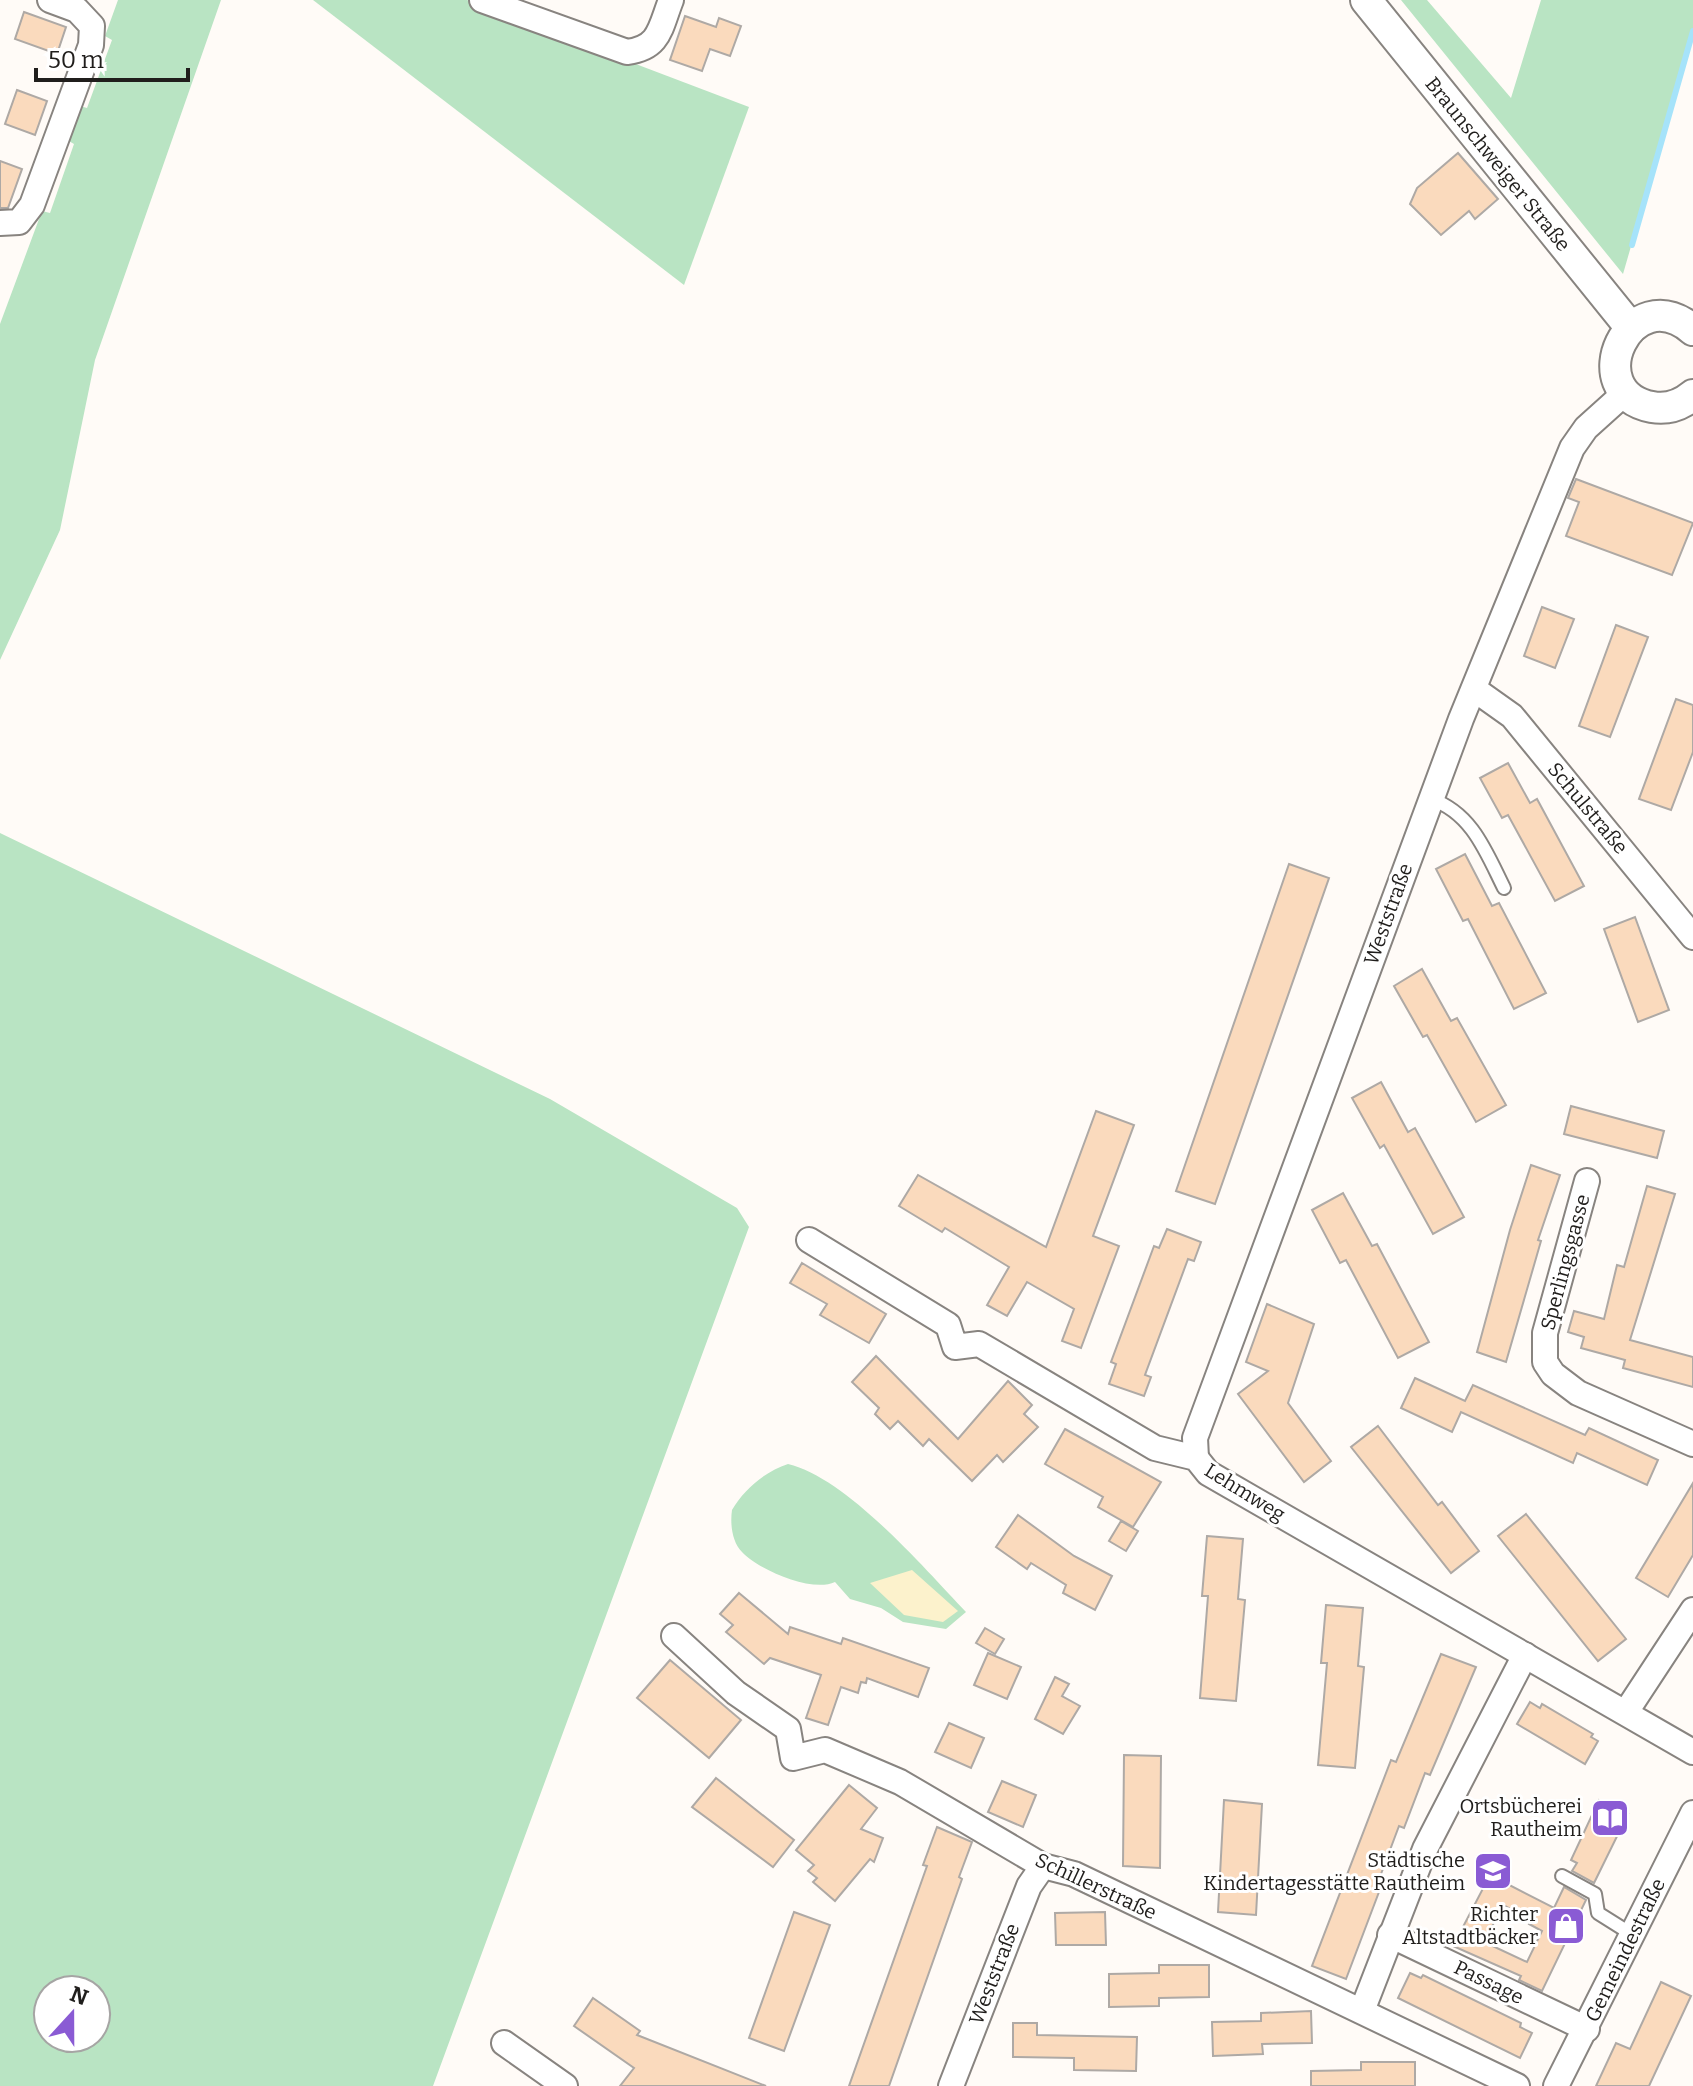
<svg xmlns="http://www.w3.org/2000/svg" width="1693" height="2086" font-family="Bitter,serif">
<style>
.green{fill:#b9e4c3;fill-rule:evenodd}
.sand{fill:#fcf2cc}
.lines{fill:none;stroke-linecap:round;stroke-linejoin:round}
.stream{stroke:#a6e3fa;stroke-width:6}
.building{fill:#fadabd;stroke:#aea9a5;stroke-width:2;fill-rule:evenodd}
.service-casing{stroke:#888480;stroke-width:16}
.minor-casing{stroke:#888480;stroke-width:28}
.tertiary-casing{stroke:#888480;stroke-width:34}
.service{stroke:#fff;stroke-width:12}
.minor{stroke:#fff;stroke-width:24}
.tertiary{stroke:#fff;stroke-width:30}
.labels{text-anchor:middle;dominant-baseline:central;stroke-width:6;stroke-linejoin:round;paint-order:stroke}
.street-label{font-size:20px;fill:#201e1c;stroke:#fff}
.poi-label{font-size:20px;fill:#201e1c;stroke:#fff;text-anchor:end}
</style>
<rect width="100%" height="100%" fill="#fffbf7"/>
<g class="green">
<path d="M118,0H221L95,360L60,530L0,660V324L42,211L50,213L74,144L67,140L80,106L87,108L112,40L105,36Z"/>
<path d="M313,0H467L749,107L684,285Z"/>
<path d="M1401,0H1427L1511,98L1541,0H1693V32L1623,274Z"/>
<path d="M0,833L550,1099L737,1208L749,1227L433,2086H0ZM48,1990H96V2038H48Z"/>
<path d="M788,1464C847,1478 924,1568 966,1612L946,1629L903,1622L881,1608L850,1599L835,1582C812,1593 759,1570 742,1552C732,1542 730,1524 732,1510C744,1489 766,1471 788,1464Z"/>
</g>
<path class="sand" d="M912,1570L958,1611L943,1622L904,1615L870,1583Z"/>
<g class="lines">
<path class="stream" d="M1632,245L1693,31"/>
</g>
<g class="building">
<path d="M24,12L66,27L57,54L15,39Z"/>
<path d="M685,16L716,27L719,18L741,26L730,56L710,49L702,71L670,60Z"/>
<path d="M17,90L47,101L35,135L5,124Z"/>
<path d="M1458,153L1498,199L1475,219L1469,211L1441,235L1410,204L1417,188Z"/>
<path d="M0,161L22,169L8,208H0Z"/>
<path d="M1576,479L1693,523L1672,575L1566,536L1579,502L1568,498Z"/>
<path d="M1542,607L1574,619L1555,668L1524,656Z"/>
<path d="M1616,625L1648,637L1610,737L1579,726Z"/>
<path d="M1676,699L1693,705V752L1671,810L1639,799Z"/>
<path d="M1508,763L1530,803L1537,799L1584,886L1555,901L1508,815L1502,818L1480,778Z"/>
<path d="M1465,854L1492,906L1499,903L1546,993L1514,1009L1468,919L1463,921L1436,869Z"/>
<path d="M1289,864L1329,878L1215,1204L1176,1191Z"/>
<path d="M1635,917L1669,1010L1638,1022L1604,929Z"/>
<path d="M1422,969L1451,1021L1457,1018L1506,1105L1476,1122L1427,1035L1423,1037L1394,986Z"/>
<path d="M1381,1082L1408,1132L1415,1128L1464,1217L1433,1234L1384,1145L1380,1148L1352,1098Z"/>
<path d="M1571,1106L1664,1131L1657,1158L1564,1134Z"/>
<path d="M1096,1111L1134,1125L1093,1236L1119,1246L1081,1348L1062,1341L1074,1309L1027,1282L1007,1316L987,1305L1009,1267L945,1228L942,1232L899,1206L918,1175L1046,1247Z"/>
<path d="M1531,1165L1560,1175L1538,1240L1541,1241L1506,1362L1477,1352L1510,1230Z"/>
<path d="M1647,1186L1675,1194L1630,1340L1693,1357V1387L1623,1368L1625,1360L1581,1348L1584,1337L1568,1332L1574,1311L1604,1319L1617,1265L1624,1267Z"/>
<path d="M1343,1193L1372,1246L1377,1244L1429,1342L1398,1358L1346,1260L1340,1263L1312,1210Z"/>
<path d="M1167,1229L1201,1242L1194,1261L1188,1259L1145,1375L1151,1377L1144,1396L1109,1384L1116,1364L1111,1362L1154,1246L1159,1248Z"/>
<path d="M802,1263L886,1314L869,1343L820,1315L827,1304L790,1283Z"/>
<path d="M1267,1304L1314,1324L1288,1403L1331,1461L1304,1482L1238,1394L1268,1371L1246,1362Z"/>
<path d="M876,1356L958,1439L1008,1381L1032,1405L1024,1414L1038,1427L1003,1462L997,1455L972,1481L929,1439L923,1446L898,1421L890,1429L875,1414L879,1408L852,1382Z"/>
<path d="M1415,1378L1465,1401L1473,1385L1585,1435L1589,1428L1658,1460L1647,1485L1577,1453L1573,1463L1461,1412L1452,1432L1401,1408Z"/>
<path d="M1378,1426L1438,1505L1442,1502L1479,1551L1451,1573L1351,1447Z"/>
<path d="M1065,1429L1161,1482L1133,1527L1098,1507L1103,1497L1045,1464Z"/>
<path d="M1693,1483V1555L1668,1597L1636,1578Z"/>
<path d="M1526,1514L1626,1639L1598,1661L1498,1536Z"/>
<path d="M1018,1515L1074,1556L1112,1576L1095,1610L1063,1593L1066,1585L1031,1563L1027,1569L996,1547Z"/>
<path d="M1121,1521L1138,1531L1126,1551L1109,1541Z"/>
<path d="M1207,1536L1243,1539L1238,1599L1245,1600L1236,1701L1200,1698L1208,1596H1202Z"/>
<path d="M739,1593L788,1634L790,1627L841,1644L843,1638L929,1668L918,1697L867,1678L866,1683L861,1682L858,1693L841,1687L828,1725L806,1718L821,1675L770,1658L764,1664L726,1632L733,1625L720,1614Z"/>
<path d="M1326,1605L1363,1608L1358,1666L1364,1667L1355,1768L1318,1765L1327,1663H1321Z"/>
<path d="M985,1628L1004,1639L995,1654L976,1643Z"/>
<path d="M988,1653L1021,1667L1007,1699L974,1685Z"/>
<path d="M1441,1654L1476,1667L1430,1775L1425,1773L1404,1828L1399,1826L1378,1882L1382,1884L1346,1979L1312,1966L1391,1760L1396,1762Z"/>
<path d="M670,1660L741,1720L709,1758L637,1698Z"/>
<path d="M1055,1677L1069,1684L1062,1696L1080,1706L1063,1734L1035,1719Z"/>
<path d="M1530,1702L1540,1708L1542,1704L1593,1734L1591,1737L1598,1741L1585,1764L1517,1724Z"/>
<path d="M949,1723L984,1738L971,1768L935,1752Z"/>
<path d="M1124,1755L1161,1756L1160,1868L1123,1866Z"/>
<path d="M716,1778L794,1840L773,1867L692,1807Z"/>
<path d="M1002,1781L1036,1795L1023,1827L988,1812Z"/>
<path d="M849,1785L877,1808L861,1829L883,1838L874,1862L870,1859L835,1901L813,1882L817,1878L808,1871L814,1865L796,1850Z"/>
<path d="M1224,1800L1262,1804L1256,1915L1218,1912Z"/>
<path d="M1599,1800L1628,1814L1594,1883L1572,1871L1577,1863L1571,1860Z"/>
<path d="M937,1827L972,1842L959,1877L962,1879L889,2086H849L927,1866L923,1865Z"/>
<path d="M1490,1875L1554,1908L1564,1887L1586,1900L1542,1991L1519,1980L1521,1976L1453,1946ZM1503,1905L1531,1920L1529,1924L1542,1931L1527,1962L1484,1942Z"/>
<path d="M794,1912L830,1925L784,2051L749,2038Z"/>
<path d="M1105,1912L1106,1945H1056L1055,1913Z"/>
<path d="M1159,1965H1209V1997L1159,1998V2006L1109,2007V1974L1159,1973Z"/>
<path d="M1410,1973L1421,1978L1423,1975L1521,2023L1520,2027L1532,2033L1520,2058L1398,1998Z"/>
<path d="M1661,1982L1691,1996L1649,2086H1596L1616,2043L1630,2049Z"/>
<path d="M593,1998L640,2031L637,2035L766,2086H620L634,2068L574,2026Z"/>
<path d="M1311,2011L1312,2043L1262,2044L1263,2054L1213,2056L1212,2022L1261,2021V2013Z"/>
<path d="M1013,2023H1037V2035L1137,2037L1136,2071L1074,2070V2058L1013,2057Z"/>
<path d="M1361,2062H1415V2086H1311V2071L1361,2070Z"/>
</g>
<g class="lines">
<defs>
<g id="service">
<path d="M1431,799C1472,813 1486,852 1504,888"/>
<path d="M1562,1876L1595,1894L1598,1913L1633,1935"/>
</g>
<g id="minor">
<path d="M482,0L627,52C660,48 660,28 671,0"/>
<path d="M0,223L19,222L32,205L91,45L92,26L77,10L50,0"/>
<path d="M1474,689L1512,716L1693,937"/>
<path d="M1587,1181L1545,1333V1362L1553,1374L1578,1393L1693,1444"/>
<path d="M809,1240L948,1325L955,1347L979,1344L1155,1448L1196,1458L1208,1473L1693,1752"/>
<path d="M1196,1458L1195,1438L1461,719L1572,448L1586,428L1626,392"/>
<path d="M674,1636L736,1693L788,1729L793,1758L825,1750L900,1782L1043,1866L1074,1874L1517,2086"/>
<path d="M1626,1712L1693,1610"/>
<path d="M1390,1935L1587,2029"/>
<path d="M1362,2011L1425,1849L1525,1655"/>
<path d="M504,2043L565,2086"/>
<path d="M951,2086L1029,1886L1043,1866"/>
<path d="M1556,2086L1693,1813"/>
</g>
<g id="tertiary">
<path d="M1366,0L1631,328"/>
<path d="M1693,330C1630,276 1577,393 1652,407C1668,410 1681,405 1693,395"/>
</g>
</defs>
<use href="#service" class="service-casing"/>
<use href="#minor" class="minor-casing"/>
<use href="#tertiary" class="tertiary-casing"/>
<use href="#service" class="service"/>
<use href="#minor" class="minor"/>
<use href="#tertiary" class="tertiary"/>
</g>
<defs>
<symbol id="library-square" viewBox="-11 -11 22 22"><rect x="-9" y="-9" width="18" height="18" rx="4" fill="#8a5bd4" stroke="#fff"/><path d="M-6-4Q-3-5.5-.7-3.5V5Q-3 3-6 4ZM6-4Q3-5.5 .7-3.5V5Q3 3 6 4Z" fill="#fff"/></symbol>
<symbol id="school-square" viewBox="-11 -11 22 22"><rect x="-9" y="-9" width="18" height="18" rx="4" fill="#8a5bd4" stroke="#fff"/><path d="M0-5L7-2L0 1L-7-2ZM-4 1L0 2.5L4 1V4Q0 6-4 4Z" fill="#fff"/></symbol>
<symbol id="shop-square" viewBox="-11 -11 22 22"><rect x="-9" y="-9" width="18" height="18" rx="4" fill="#8a5bd4" stroke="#fff"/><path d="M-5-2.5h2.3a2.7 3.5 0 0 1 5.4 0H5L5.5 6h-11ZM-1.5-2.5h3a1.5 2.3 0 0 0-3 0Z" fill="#fff"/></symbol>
</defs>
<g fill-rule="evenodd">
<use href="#library-square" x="1588" y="1796" width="44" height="44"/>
<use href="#school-square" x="1471" y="1849" width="44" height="44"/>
<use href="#shop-square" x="1544" y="1904" width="44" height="44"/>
</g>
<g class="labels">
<g class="street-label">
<text transform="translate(1498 164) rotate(51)">Braunschweiger Straße</text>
<text transform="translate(1588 808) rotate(50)">Schulstraße</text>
<text transform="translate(1388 914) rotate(-70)">Weststraße</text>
<text transform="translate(1565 1262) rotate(-75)">Sperlingsgasse</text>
<text transform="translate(1245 1492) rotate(32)">Lehmweg</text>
<text transform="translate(1096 1886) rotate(25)">Schillerstraße</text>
<text transform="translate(1625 1950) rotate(-64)">Gemeindestraße</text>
<text transform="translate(994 1974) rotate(-69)">Weststraße</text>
<text transform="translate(1489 1982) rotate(26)">Passage</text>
</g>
<g class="poi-label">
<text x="1582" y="1806">Ortsbücherei<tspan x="1582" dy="23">Rautheim</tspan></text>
<text x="1465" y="1860">Städtische<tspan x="1465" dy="23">Kindertagesstätte Rautheim</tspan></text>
<text x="1538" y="1914">Richter<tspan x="1538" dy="23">Altstadtbäcker</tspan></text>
</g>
</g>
<g transform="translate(72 2014) rotate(21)"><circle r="38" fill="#ffffff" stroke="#a6a5a4" stroke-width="2"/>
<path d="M0-6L14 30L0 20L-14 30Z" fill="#8a5bd4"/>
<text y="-12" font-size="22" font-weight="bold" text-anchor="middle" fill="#201e1c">N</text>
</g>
<path d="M36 68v12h152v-12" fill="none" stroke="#201e1c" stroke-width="4"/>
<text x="48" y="68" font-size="24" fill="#201e1c" stroke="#ffffff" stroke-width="6" paint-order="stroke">50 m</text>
</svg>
